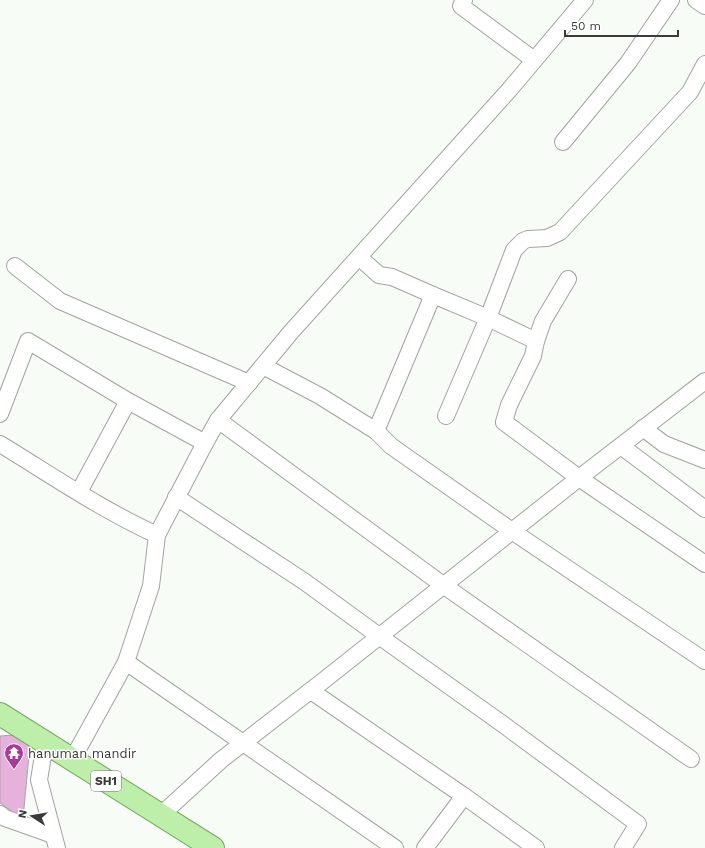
<svg xmlns="http://www.w3.org/2000/svg" width="705" height="848" font-family="'Work Sans',sans-serif">
<style>
.building{fill:#e6b1db;stroke:#a9a3a7}
.lines{fill:none;stroke-linecap:round;stroke-linejoin:round}
.minor-casing{stroke:#a0a49f;stroke-width:18}
.primary-casing{stroke:#73a85e;stroke-width:24}
.minor{stroke:#fff;stroke-width:16}
.primary{stroke:#bdeeaa;stroke-width:22}
.labels{text-anchor:middle;dominant-baseline:central;stroke-width:3;stroke-linejoin:round;paint-order:stroke}
.shield{fill:#fff;stroke:#757674;stroke-width:1}
.shield-label{font-size:12px;font-weight:bold;fill:#3a3b39}
.poi-label{font-size:13px;fill:#3a3b39;stroke:#fff;text-anchor:start}
</style>
<rect width="100%" height="100%" fill="#f8fcf7"/>
<path class="building" d="M31,734L23,819L0,803V736Z"/>
<g class="lines">
<defs>
<g id="minor">
<path d="M464,0L461,6L534,60"/>
<path d="M696,0L705,6"/>
<path d="M563,142L628,63L671,0"/>
<path d="M359,257L379,275L392,277L433,295L488,318L536,341"/>
<path d="M15,266L60,301L249,383"/>
<path d="M568,279L543,321L536,341L533,356L509,405L504,422L579,478L705,564"/>
<path d="M263,366L320,396L376,431L391,446L512,531L705,661"/>
<path d="M0,414L28,341L128,401L205,443"/>
<path d="M446,416L488,318L514,250L523,241L528,239L547,238L560,232L690,92L705,64"/>
<path d="M218,420L443,585L691,759"/>
<path d="M643,428L664,444L705,460"/>
<path d="M376,431L433,295"/>
<path d="M0,444C51,475 102,510 157,535"/>
<path d="M621,446L705,509"/>
<path d="M79,492L128,401"/>
<path d="M176,497L305,582L379,636L504,725L638,824L623,848"/>
<path d="M126,662L151,586L157,535L205,443L218,420L291,332L510,89L585,0"/>
<path d="M308,693H314L464,796L536,848"/>
<path d="M45,743L39,780L57,848"/>
<path d="M72,760L126,662L395,848"/>
<path d="M0,814L5,818L53,835"/>
<path d="M161,815L221,760L323,681L579,478L705,381"/>
<path d="M425,848L464,796"/>
</g>
<path id="primary" d="M0,714L213,848"/>
</defs>
<use href="#minor" class="minor-casing"/>
<use href="#primary" class="primary-casing"/>
<use href="#minor" class="minor"/>
<use href="#primary" class="primary"/>
</g>
<defs>
<symbol id="temple-pin" viewBox="-11 -11 22 30"><path d="M0 17L-7.5 6A9.5 9.5 0 1 1 7.5 6Z" fill="#a83a99" stroke="#fff"/><path d="M0-6L5-2H3V0L6.5 2.5H4V6H1.5V3h-3V6H-4V2.5H-6.5L-3 0V-2H-5Z" fill="#fff"/></symbol>
</defs>
<g fill-rule="evenodd">
<use href="#temple-pin" x="3" y="742" width="22" height="30"/>
</g>
<g class="labels">
<rect class="shield" x="91" y="771" width="30" height="20" rx="3"/>
<g class="shield-label">
<text x="106" y="781">SH1</text>
</g>
<g class="poi-label">
<text x="28" y="753">hanuman mandir</text>
</g>
</g>
<g transform="translate(32 816) rotate(282)" stroke="#ffffff" stroke-width="3" paint-order="stroke">
<path d="M0-3L7 15L0 10L-7 15Z" fill="#3a3b39"/>
<text y="-6" font-size="11" font-weight="bold" text-anchor="middle" fill="#3a3b39">N</text>
</g>
<path d="M565 30v6h113v-6" fill="none" stroke="#3a3b39" stroke-width="2"/>
<text x="571" y="30" font-size="12" fill="#3a3b39" stroke="#ffffff" stroke-width="3" paint-order="stroke">50 m</text>
</svg>
